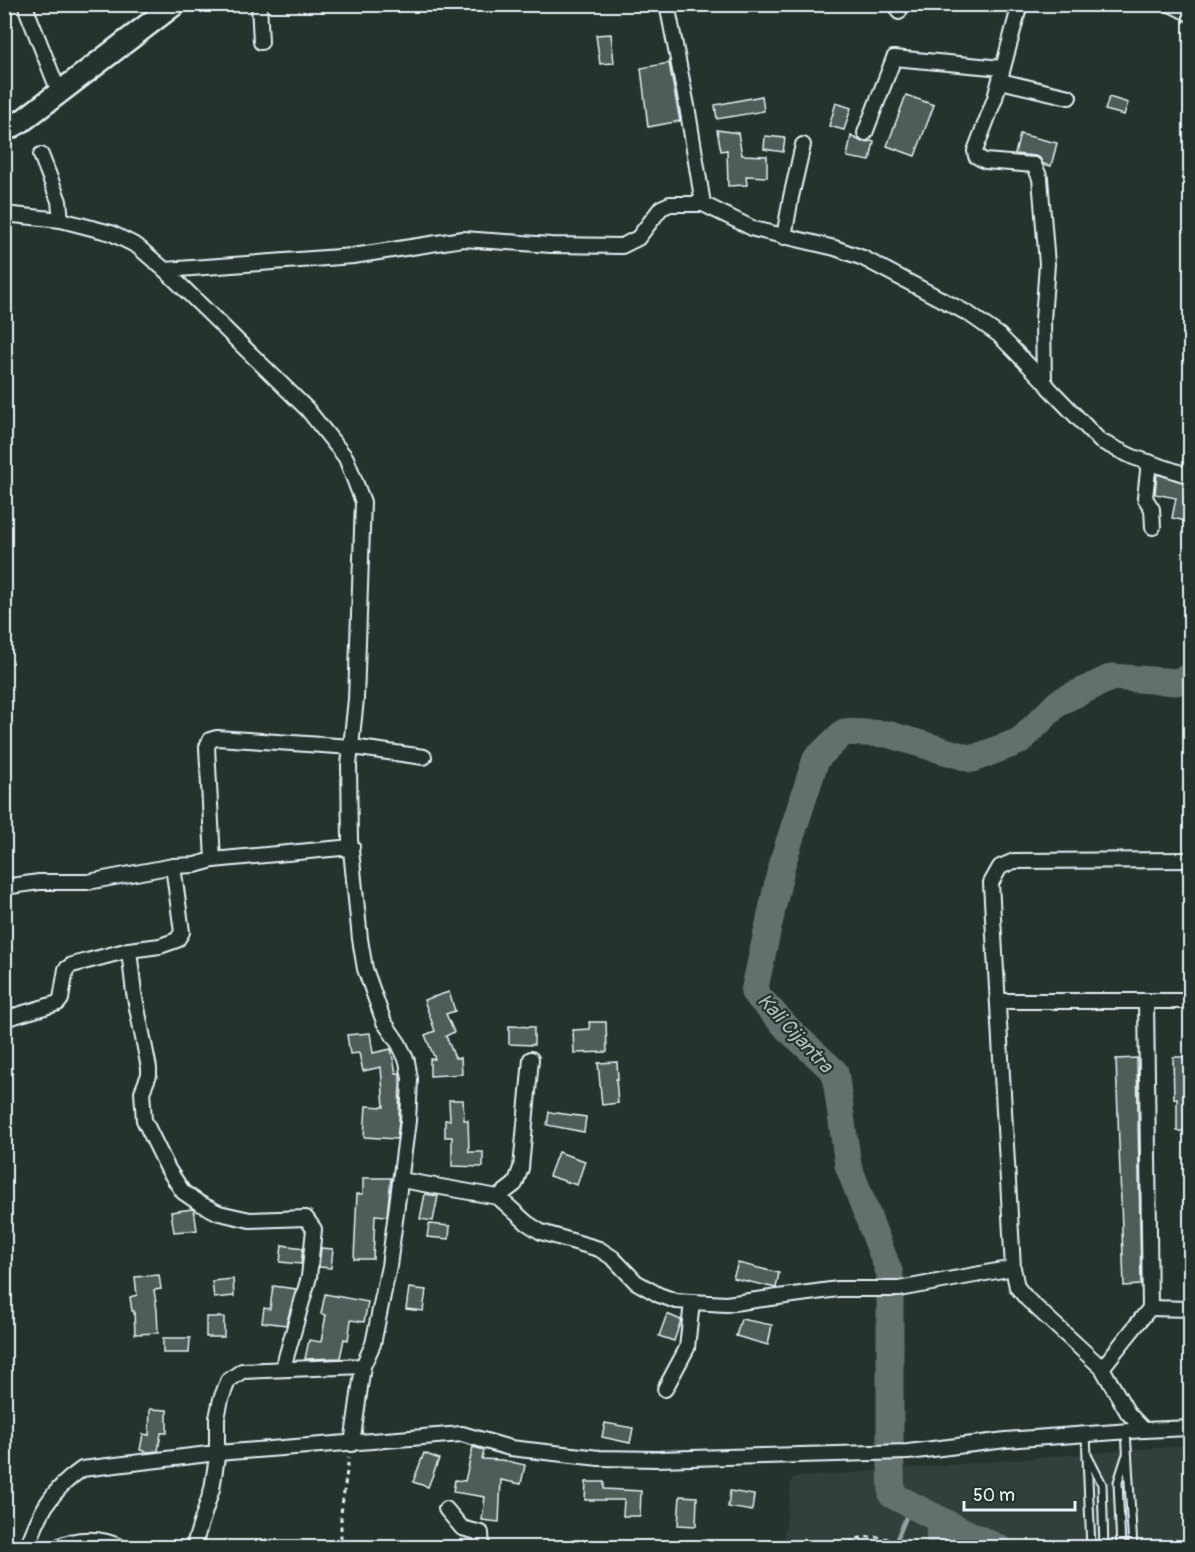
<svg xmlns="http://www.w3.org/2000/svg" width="1195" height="1552" font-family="Pangolin,sans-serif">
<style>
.built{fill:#333f3a}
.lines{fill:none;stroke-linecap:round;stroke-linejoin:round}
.stream{stroke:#98a3a5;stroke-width:4.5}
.river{stroke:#636f6d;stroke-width:27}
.building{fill:#505c59;stroke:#e8f1f8;stroke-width:1.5}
.service-casing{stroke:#e8f1f8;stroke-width:11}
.minor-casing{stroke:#e8f1f8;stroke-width:18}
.primary-casing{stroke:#e8f1f8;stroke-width:26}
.path{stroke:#e8f1f8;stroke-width:3;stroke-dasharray:4.5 4.5;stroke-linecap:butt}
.service{stroke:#26332d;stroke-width:7}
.minor{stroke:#26332d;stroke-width:14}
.primary{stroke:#26332d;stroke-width:21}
.labels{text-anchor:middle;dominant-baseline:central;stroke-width:4.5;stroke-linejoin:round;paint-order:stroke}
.water-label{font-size:20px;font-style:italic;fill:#b3bdc0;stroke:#26332d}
</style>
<rect width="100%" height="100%" fill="#26332d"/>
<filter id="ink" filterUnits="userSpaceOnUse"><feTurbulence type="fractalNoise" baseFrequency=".0167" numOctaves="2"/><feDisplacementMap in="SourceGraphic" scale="12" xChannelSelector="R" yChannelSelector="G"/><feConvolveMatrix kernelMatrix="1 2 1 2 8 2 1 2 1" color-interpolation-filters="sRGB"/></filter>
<g filter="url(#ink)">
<path class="built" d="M1190,1445V1547L783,1548L792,1478Z"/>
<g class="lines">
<path class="stream" d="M897,1539L911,1505"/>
<g class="river">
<path d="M939,1520L940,1548"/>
<path d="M999,1548L954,1527L892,1495L890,1442V1274L848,1165L835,1072L789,1030L754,992L782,864L816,759L844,732L887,734L972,759L1020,741L1059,702L1112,677L1176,682L1190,677"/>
</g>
</g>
<g class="building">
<path d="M611,34L614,63L600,64L596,35Z"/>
<path d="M669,63L680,121L648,127L641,68Z"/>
<path d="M906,95L934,105L915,156L887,146Z"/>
<path d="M762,96L764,111L717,119L715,105Z"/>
<path d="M1109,97L1128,103L1124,115L1105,110Z"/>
<path d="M836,103L851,108L844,130L829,126Z"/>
<path d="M717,130L738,133L742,155L767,156V177L746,176L747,185L728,186L727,150L721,151Z"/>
<path d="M1020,134L1057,143L1051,166L1043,164L1040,158L1035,156L1015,154Z"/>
<path d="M765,136L785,138L783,152L764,149Z"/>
<path d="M851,136L862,142L874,141L870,161L847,157Z"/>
<path d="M1157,474L1191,485V517L1187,516L1186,521L1172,518L1176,498L1155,494Z"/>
<path d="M449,992L455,1011L446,1014L454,1032L446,1036L455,1058H461L462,1074L430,1076V1059H435L425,1035L435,1031L424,1000Z"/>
<path d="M589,1022H606L607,1052L574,1053L573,1030L590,1029Z"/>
<path d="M509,1026L534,1027V1045L509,1044Z"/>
<path d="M370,1033L373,1053L391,1049L396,1073H400L399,1120L397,1139L364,1137L366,1106L384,1107L381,1067L363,1071L359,1053L350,1054L347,1035Z"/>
<path d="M1173,1057H1191V1131H1177V1098L1174,1099Z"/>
<path d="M1137,1058L1141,1285L1124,1286L1116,1059Z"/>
<path d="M617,1062L618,1079H616L618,1103L602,1105L598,1063Z"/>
<path d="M449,1100H463L464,1120H468L469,1152H483V1167L452,1166V1137H445V1120H450Z"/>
<path d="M549,1112L586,1117L584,1132L547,1125Z"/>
<path d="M558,1152L585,1161L577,1185L549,1176Z"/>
<path d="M363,1178H391L387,1216L375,1215L373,1259H354L357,1194H363Z"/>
<path d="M425,1194L438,1196L433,1221L420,1219Z"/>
<path d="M192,1209L194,1210L197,1230L174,1232L171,1212Z"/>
<path d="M429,1224L450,1226L449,1239L427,1237Z"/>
<path d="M282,1245L303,1248L301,1264L280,1262Z"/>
<path d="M321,1248L333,1249L331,1268L319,1267Z"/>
<path d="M738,1263L779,1273L776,1288L733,1278Z"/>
<path d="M159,1275L161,1289L154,1290L157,1310L158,1333L135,1334L134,1311H132L130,1297L137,1295L135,1277Z"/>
<path d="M233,1279L234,1296L214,1298L212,1281Z"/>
<path d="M273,1286L296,1289L286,1325L262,1322L264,1308L270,1309Z"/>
<path d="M409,1288L426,1290L423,1311L406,1309Z"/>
<path d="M325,1294L368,1302L364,1322L351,1320L348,1340L344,1339L340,1358L305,1359L309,1340L321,1342L326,1315L321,1314Z"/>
<path d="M667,1314L681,1320L674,1341L659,1336Z"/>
<rect x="206" y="1317" width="18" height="20"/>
<path d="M741,1319L772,1325L768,1345L736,1336Z"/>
<path d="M163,1338H190L189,1353H163Z"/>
<path d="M150,1409L167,1410V1433H161L158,1451L148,1452L140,1450L143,1434L149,1435Z"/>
<path d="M605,1423L633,1428L630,1443L602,1437Z"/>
<path d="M473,1447L484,1450L482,1459L502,1460L525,1465L521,1484L501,1480L499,1522L482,1520L485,1497L453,1492L455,1480L465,1481Z"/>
<path d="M424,1453L439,1459L428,1487L413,1482Z"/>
<path d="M586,1482H604V1489L641,1491L640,1516H623L624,1500H585Z"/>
<path d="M730,1491L754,1495L752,1511L728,1507Z"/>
<path d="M680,1496L697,1497L696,1526L678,1525Z"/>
</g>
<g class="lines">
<defs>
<g id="service">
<path d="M1126,1431L1133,1548"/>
<path d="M1086,1434L1091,1548"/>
<path d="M1088,1457L1102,1484L1104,1548"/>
<path d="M1121,1548L1118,1482L1126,1457"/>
</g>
<g id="minor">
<path d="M26,4L27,11L59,92"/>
<path d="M259,4L261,42"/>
<path d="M667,4L687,106L703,204L754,229L835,248L863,258L969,314L999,335L1044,381L1049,388L1100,441L1133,457L1190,476"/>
<path d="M1020,4L995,98L975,151L976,156L985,161L1034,165L1040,178L1047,264L1043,320L1044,381"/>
<path d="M1170,4L1190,14"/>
<path d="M899,12L900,4"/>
<path d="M1000,81L1069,97"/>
<path d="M865,133L894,58L1002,68"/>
<path d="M41,155L59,201L61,220"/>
<path d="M4,214L61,220L111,233L137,246L165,270L307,409L346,458L363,502L356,699L349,765L350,840L360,939L365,969L384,1022L399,1044L407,1061L410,1079L408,1121L389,1266L373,1344L363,1366L242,1371L228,1381L221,1399L217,1418V1457L212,1489L193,1548"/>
<path d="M784,237L791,197L803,145"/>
<path d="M165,270L353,256L463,239L551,245L622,246L638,238L661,208L670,204H703"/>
<path d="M1149,462L1145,498L1152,509L1153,527"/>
<path d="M213,860L352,847"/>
<path d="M1190,860L1014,861L1000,867L991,883L1013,1268L1017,1287L1027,1299L1102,1368L1128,1413L1144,1430L1190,1428"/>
<path d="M4,887L39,882H88L173,866L195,865L213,860L207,747L210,740L217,738L352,747L424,757"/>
<path d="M129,950L134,993L149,1068V1075L142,1092L144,1120L168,1169L183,1192L199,1203L219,1213L250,1220L306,1218L314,1229L309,1277L283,1368"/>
<path d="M998,1001H1190"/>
<path d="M4,1019L58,1003L61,999L66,969L72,965L129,950L160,946L177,940L182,932L173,866"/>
<path d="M401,1180L498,1197L527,1223L541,1232L599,1249L613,1258L636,1282L659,1295L676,1301L726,1304L838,1289H899L1013,1268"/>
<path d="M498,1197L515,1184L521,1168L531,1059"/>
<path d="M1150,1308L1190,1309"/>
<path d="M1102,1368L1150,1308L1146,1001"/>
<path d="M665,1389L687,1348L692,1302"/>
<path d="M352,1444L363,1366"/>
<path d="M446,1509L462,1528L481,1533L482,1548"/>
<path d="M27,1548C40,1512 50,1491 82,1469L217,1453L462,1434L510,1448L599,1458L657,1459L908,1452L1006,1440L1144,1430"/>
<path d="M56,1548C75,1537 102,1537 122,1548"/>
</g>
<path id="primary" d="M4,131L22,121L175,4"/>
</defs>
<use href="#service" class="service-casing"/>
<use href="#minor" class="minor-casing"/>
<use href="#primary" class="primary-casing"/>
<g class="path">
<path d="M341,1548V1513L349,1457"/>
<path d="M842,1548C859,1532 887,1534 904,1548"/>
</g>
<use href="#service" class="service"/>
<use href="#minor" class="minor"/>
<use href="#primary" class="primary"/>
</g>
</g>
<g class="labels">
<g class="water-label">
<text transform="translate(795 1033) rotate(47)">Kali Cijantra</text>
</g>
</g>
<rect width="1195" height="1552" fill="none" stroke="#26332d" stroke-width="24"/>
<rect x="12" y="12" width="1171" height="1528" fill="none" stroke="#e8f1f8" stroke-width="2" filter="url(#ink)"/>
<path d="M964 1501v9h111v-9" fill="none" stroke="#e8f1f8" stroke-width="3"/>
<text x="973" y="1501" font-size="18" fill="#e8f1f8" stroke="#26332d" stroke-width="4.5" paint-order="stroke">50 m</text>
</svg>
